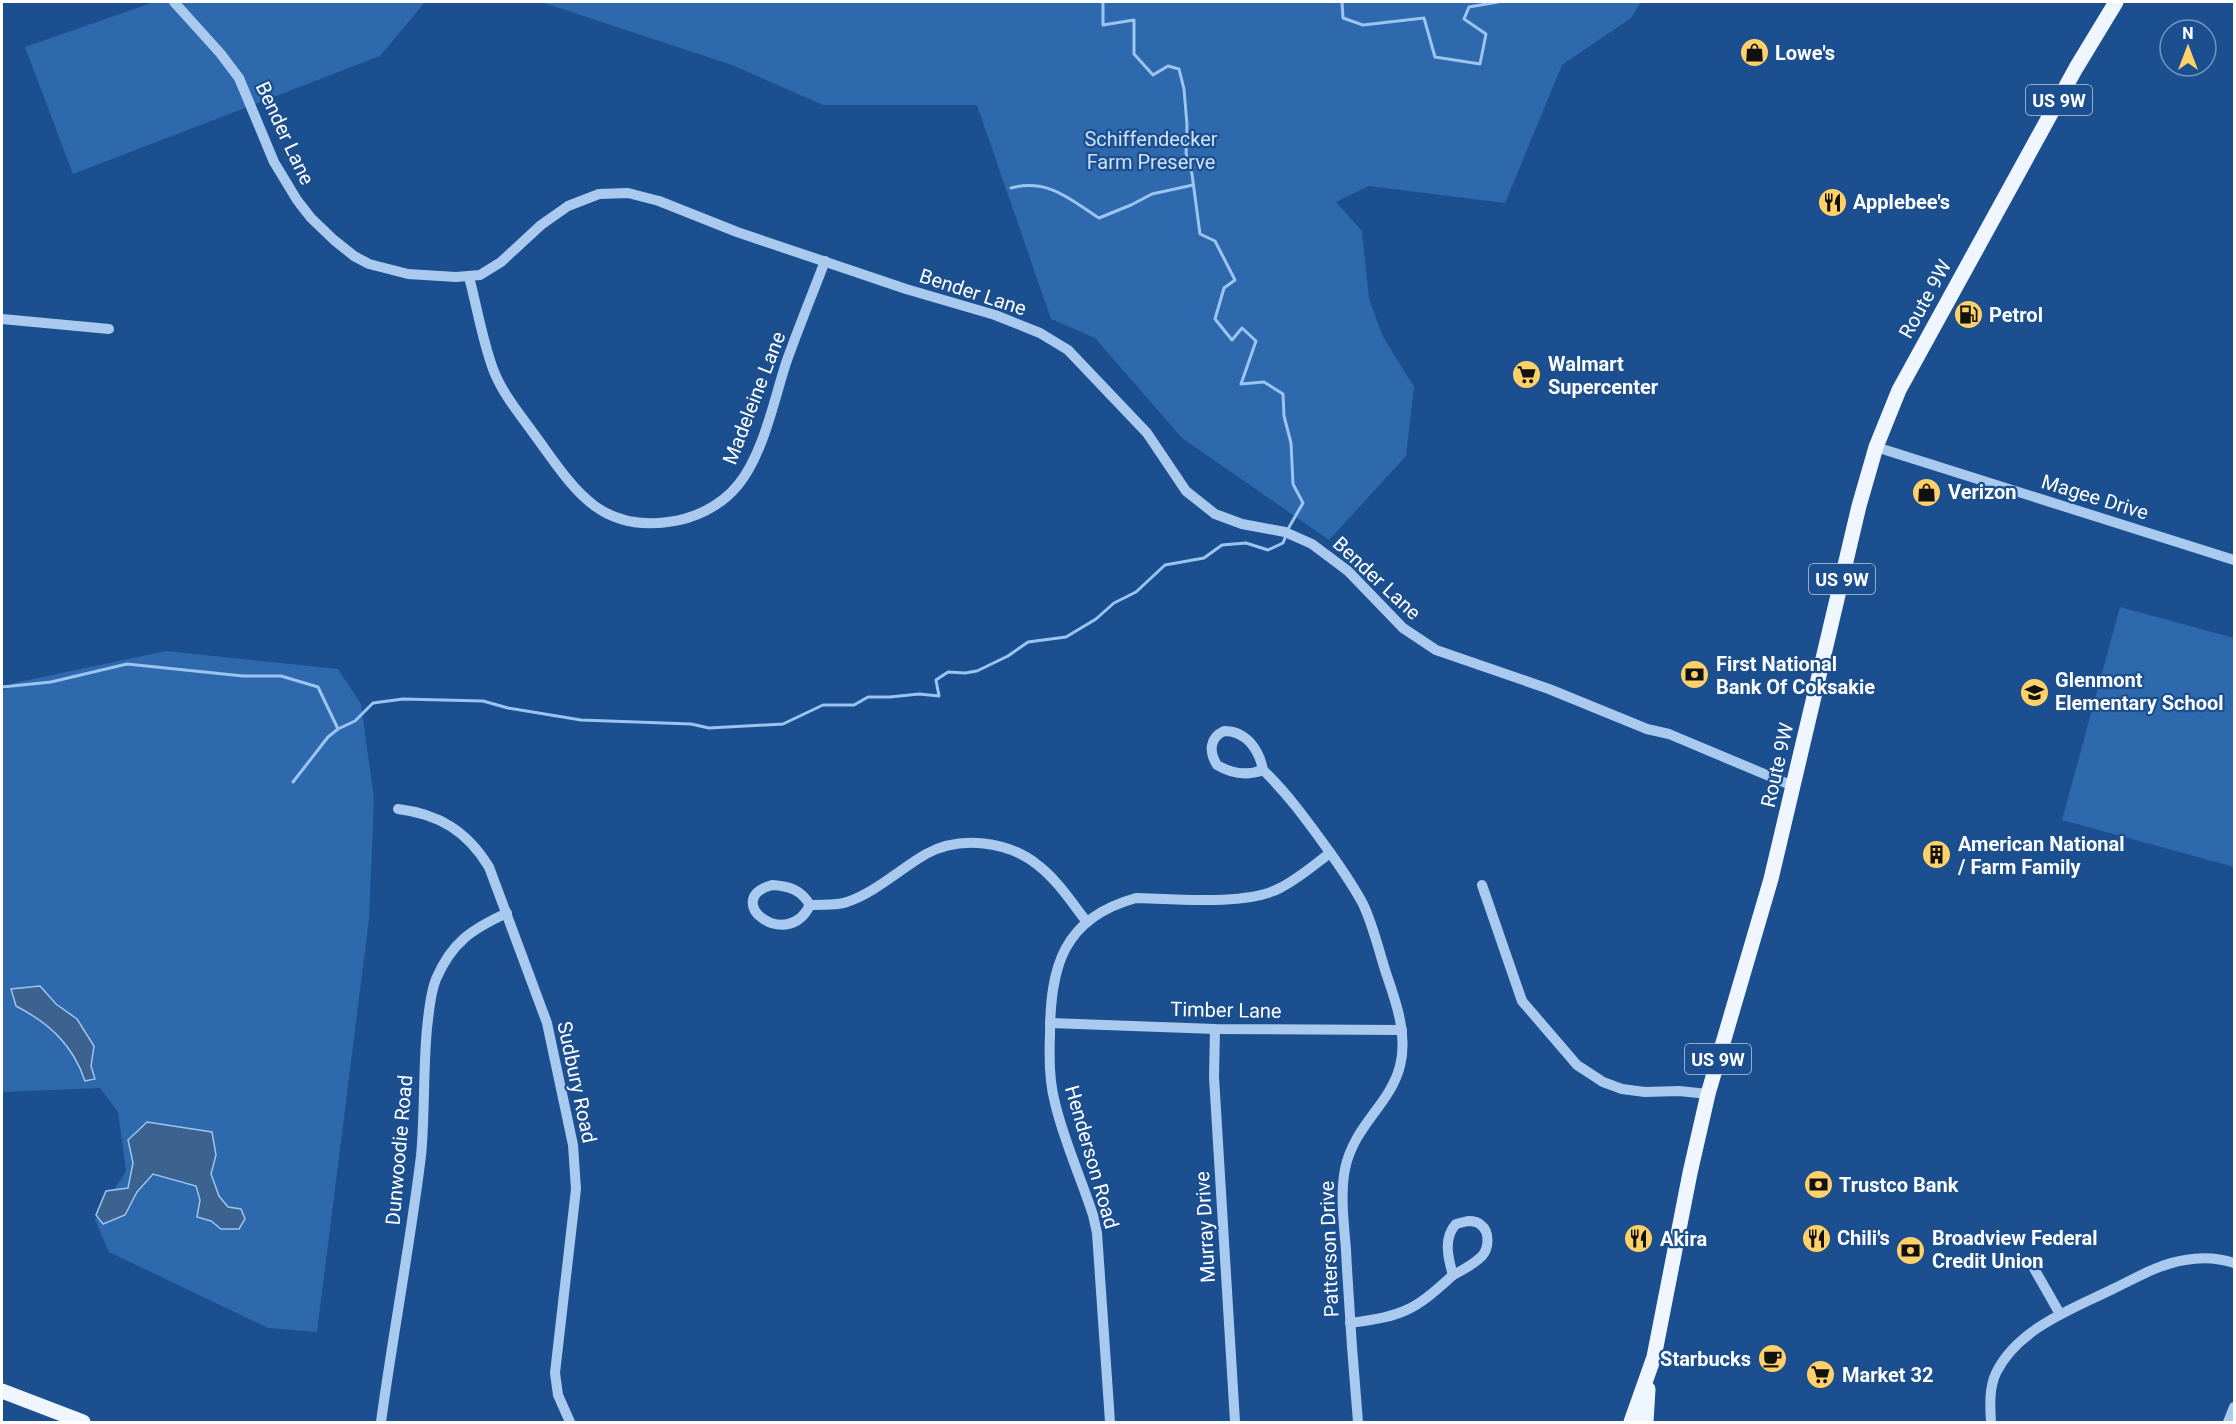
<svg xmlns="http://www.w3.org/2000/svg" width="2236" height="1424" font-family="Roboto,sans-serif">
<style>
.green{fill:#2e69ad}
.water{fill:#3c6290;stroke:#9cc4f0;stroke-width:1.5}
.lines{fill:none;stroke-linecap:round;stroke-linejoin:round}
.stream{stroke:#9cc4f0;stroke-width:3}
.minor{stroke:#a9c9ee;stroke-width:10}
.major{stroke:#f0f6ff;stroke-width:15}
.labels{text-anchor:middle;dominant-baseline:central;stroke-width:4.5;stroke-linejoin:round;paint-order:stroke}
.shield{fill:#1b4f8f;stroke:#bbcadd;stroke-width:1.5}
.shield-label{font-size:18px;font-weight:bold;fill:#fff}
.poi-label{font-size:20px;font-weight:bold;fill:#fff;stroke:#1b4f8f;text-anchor:start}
.street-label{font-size:20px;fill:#fff;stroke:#1b4f8f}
.park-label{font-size:20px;fill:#cfe3fa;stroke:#1b4f8f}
</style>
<rect width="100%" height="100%" fill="#1b4f8f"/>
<g class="green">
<path d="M154,2H425L380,56L73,174L25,47Z"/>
<path d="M486,2H1641L1631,18L1562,65L1505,203L1369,186L1336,202L1362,231L1369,298L1382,335L1414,387L1406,456L1329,540L1182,438L1095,338L1051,319L977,105H823L732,65L541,2Z"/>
<path d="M2120,607L2234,638V867L2062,820Z"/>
<path d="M166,651L338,669L361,704L374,799L369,919L317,1332L268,1328L109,1252L95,1220L126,1171L118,1112L100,1088L2,1092V692L14,683Z"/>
</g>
<g class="water">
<path d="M40,986L56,1004L77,1019L94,1046L91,1066L95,1079L85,1081C73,1045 49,1023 16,1006L11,989Z"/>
<path d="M147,1122L212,1132L216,1155L211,1174L219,1196L228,1207L241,1209L245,1219L239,1229H221L211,1221L197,1217L200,1200L196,1186L153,1174L137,1192L125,1215L103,1224L96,1215L106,1191L128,1188L133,1163L128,1140Z"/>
</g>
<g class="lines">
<g class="stream">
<path d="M1103,2V25L1134,20V54L1153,75L1168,66L1179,69L1184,89L1187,125L1186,153L1192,174L1200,234L1215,241L1235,280L1224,288L1215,319L1232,340L1242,328L1256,341L1241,384L1264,382L1283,394L1284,416L1291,443L1293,484L1303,503L1288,529"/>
<path d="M1342,2L1343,18L1363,25L1424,18L1435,57L1480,64L1486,34L1464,19L1469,7L1498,2"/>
<path d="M1011,188C1047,178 1070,199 1099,218L1131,205L1152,194L1193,185"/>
<path d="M2,687L51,682L127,664L243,676H281L318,687L338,729L355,721L373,703L403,699L483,701L508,708L581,720L691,724L709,728L783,724L823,705H854L868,697H890L919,694L939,696L936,680L948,672L965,673L977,671L1008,656L1028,642L1066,637L1096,619L1114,603L1136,592L1165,565L1204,558L1222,545L1246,543L1268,550L1283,543L1285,538"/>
<path d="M293,782L328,737L338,729"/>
</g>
<g class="minor">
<path d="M174,2L220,53L239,78L274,162L297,200L311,218L334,240L354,256L369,264L408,274L456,277L480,275L501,262L541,225L568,206L599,194L628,193L659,201L737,232L906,289L995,315L1040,333L1068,350L1147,433L1186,491L1215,514L1242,524L1285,532L1312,544L1348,571L1403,628L1436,650L1549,689L1647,729L1669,734L1793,786"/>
<path d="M469,277C477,307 482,339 493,369C502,393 519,413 534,434C571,484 596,532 668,522C694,519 721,506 738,485C763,455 774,400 786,363C798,329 812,295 825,261"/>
<path d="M2,319L109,329"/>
<path d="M1876,447L2234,560"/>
<path d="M1224,731C1246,731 1259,749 1263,770C1247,776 1232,774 1217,765C1209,752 1209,738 1224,731Z"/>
<path d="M1263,770C1288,794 1308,822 1329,851C1341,868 1353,885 1363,904C1373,925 1379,951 1386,973C1396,1002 1408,1035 1400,1066C1390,1105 1354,1125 1345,1169C1340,1195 1344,1224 1346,1250C1349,1308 1353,1365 1358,1422"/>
<path d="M398,809C439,814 467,831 489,867L547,1023L573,1145L576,1189L555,1373L558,1395L570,1422"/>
<path d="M772,885C790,886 801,890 810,905C787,953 720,900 772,885Z"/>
<path d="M1482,885L1522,1001L1577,1065L1603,1082L1622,1089L1645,1092L1679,1091L1708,1094"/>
<path d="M810,905C822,904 837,906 847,902C876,892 900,869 926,854C960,835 1009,841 1039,866C1058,881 1072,903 1087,922"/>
<path d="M1050,1023L1215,1029L1402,1030"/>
<path d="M1215,1029L1214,1077L1235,1422"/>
<path d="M1468,1221C1472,1221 1478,1222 1481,1225C1490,1232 1489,1248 1482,1256C1474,1264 1463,1270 1453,1275C1448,1258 1443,1238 1456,1224Z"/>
<path d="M2032,1265L2060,1314"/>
<path d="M1350,1323C1403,1316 1414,1311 1453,1275"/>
<path d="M381,1422C393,1334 410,1245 421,1156C425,1114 423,1071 427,1028C429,1012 430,994 436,979C452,942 472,929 507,913"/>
<path d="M1110,1422L1097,1233L1093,1215C1081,1178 1064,1141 1055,1103C1049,1081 1049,1057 1050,1035C1050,967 1063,918 1136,898C1174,899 1247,906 1280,888C1298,879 1314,865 1330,853"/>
<path d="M1991,1422C1990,1406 1989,1388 1996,1373C2017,1329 2072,1309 2113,1289C2136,1278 2159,1264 2185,1260C2201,1257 2219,1258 2234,1263"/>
<path d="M2228,1422L2234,1407"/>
</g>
<g class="major">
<path d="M2,1391L83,1422"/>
<path d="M1631,1422L1654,1357L1690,1173L1708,1094L1771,879L1859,506L1876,447L1899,390L2076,68L2116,2"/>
<path d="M1646,1422L1648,1389"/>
</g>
</g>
<defs>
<symbol id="shop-disc" viewBox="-11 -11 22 22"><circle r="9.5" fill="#ffd166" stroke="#1b4f8f"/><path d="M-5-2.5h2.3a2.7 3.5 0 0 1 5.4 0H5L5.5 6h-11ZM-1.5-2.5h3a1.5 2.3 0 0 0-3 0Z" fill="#111"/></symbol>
<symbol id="restaurant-disc" viewBox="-11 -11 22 22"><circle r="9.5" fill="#ffd166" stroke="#1b4f8f"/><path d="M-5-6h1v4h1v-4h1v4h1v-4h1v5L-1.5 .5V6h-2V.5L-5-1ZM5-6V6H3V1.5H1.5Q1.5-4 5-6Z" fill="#111"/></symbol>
<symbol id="fuel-disc" viewBox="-11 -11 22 22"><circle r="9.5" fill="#ffd166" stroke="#1b4f8f"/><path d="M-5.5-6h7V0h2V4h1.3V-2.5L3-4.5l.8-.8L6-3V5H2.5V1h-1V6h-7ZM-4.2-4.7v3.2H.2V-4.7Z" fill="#111"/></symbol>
<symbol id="supermarket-disc" viewBox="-11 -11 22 22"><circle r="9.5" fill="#ffd166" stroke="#1b4f8f"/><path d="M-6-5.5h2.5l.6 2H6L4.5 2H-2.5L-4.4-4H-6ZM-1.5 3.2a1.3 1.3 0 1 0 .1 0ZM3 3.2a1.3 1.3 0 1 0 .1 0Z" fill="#111"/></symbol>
<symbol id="bank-disc" viewBox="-11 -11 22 22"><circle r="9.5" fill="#ffd166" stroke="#1b4f8f"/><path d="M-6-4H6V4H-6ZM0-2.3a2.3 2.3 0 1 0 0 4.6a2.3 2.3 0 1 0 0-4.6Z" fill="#111"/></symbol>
<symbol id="school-disc" viewBox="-11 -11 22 22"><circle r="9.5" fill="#ffd166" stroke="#1b4f8f"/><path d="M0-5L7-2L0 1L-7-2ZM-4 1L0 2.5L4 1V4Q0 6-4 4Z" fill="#111"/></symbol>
<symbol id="building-disc" viewBox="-11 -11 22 22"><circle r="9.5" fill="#ffd166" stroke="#1b4f8f"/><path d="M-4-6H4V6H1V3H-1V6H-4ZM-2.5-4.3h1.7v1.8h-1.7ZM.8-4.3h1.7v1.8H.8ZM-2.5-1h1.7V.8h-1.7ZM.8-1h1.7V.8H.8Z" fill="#111"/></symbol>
<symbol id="cafe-disc" viewBox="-11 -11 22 22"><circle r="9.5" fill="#ffd166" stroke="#1b4f8f"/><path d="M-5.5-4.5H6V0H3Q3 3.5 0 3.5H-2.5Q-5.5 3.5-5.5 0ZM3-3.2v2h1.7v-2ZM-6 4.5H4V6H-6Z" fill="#111"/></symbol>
</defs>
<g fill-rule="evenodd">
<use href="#shop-disc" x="1738" y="36" width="33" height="33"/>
<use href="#restaurant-disc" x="1816" y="186" width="33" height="33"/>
<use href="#fuel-disc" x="1952" y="298" width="33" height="33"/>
<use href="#supermarket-disc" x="1510" y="358" width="33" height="33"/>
<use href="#shop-disc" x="1910" y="476" width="33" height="33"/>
<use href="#bank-disc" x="1678" y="658" width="33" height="33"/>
<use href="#school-disc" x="2018" y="676" width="33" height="33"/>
<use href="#building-disc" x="1920" y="838" width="33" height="33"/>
<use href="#bank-disc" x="1802" y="1168" width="33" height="33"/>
<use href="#restaurant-disc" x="1800" y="1222" width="33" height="33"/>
<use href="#restaurant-disc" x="1622" y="1222" width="33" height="33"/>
<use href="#bank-disc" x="1894" y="1234" width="33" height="33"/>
<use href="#cafe-disc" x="1756" y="1342" width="33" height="33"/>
<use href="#supermarket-disc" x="1804" y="1358" width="33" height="33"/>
</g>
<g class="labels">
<g class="shield">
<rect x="2026" y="85" width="66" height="30" rx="4.5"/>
<rect x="1809" y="564" width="66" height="30" rx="4.5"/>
<rect x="1685" y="1044" width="66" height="30" rx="4.5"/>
</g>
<g class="shield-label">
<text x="2059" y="100">US 9W</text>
<text x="1842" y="579">US 9W</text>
<text x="1718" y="1059">US 9W</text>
</g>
<g class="poi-label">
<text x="1775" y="53">Lowe's</text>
<text x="1853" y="202">Applebee's</text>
<text x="1989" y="315">Petrol</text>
<text x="1548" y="364">Walmart<tspan x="1548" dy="23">Supercenter</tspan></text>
<text x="1948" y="492">Verizon</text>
<text x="1716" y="664">First National<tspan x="1716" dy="23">Bank Of Coksakie</tspan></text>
<text x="2055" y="680">Glenmont<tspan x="2055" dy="23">Elementary School</tspan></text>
<text x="1958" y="844">American National<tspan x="1958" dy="23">/ Farm Family</tspan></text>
<text x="1839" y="1185">Trustco Bank</text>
<text x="1837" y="1238">Chili's</text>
<text x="1932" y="1238">Broadview Federal<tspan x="1932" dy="23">Credit Union</tspan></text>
<text x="1660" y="1239">Akira</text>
<text x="1751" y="1359" text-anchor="end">Starbucks</text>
<text x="1842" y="1375">Market 32</text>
</g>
<g class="street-label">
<text transform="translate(285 133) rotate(65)">Bender Lane</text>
<text transform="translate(973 292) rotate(18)">Bender Lane</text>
<text transform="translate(1925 299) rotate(-61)">Route 9W</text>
<text transform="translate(754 398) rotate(-69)">Madeleine Lane</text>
<text transform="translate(2095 497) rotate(17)">Magee Drive</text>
<text transform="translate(1377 578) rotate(43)">Bender Lane</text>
<text transform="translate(1777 765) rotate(-77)">Route 9W</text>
<text transform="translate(1226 1010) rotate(1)">Timber Lane</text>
<text transform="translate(577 1082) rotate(78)">Sudbury Road</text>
<text transform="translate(399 1150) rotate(-85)">Dunwoodie Road</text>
<text transform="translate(1092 1157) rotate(74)">Henderson Road</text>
<text transform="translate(1205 1227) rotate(-93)">Murray Drive</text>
<text transform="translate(1329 1249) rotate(-92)">Patterson Drive</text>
</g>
<g class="park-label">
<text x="1151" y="139">Schiffendecker<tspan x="1151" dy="23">Farm Preserve</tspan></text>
</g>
</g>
<rect width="2236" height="1424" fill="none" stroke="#ffffff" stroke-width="6"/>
<g transform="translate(2188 48)"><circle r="28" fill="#1b4f8f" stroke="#7695bc" stroke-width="1.5"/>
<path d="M0-4.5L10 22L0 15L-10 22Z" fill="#ffd166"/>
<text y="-9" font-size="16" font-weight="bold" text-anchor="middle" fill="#ffffff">N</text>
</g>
</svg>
